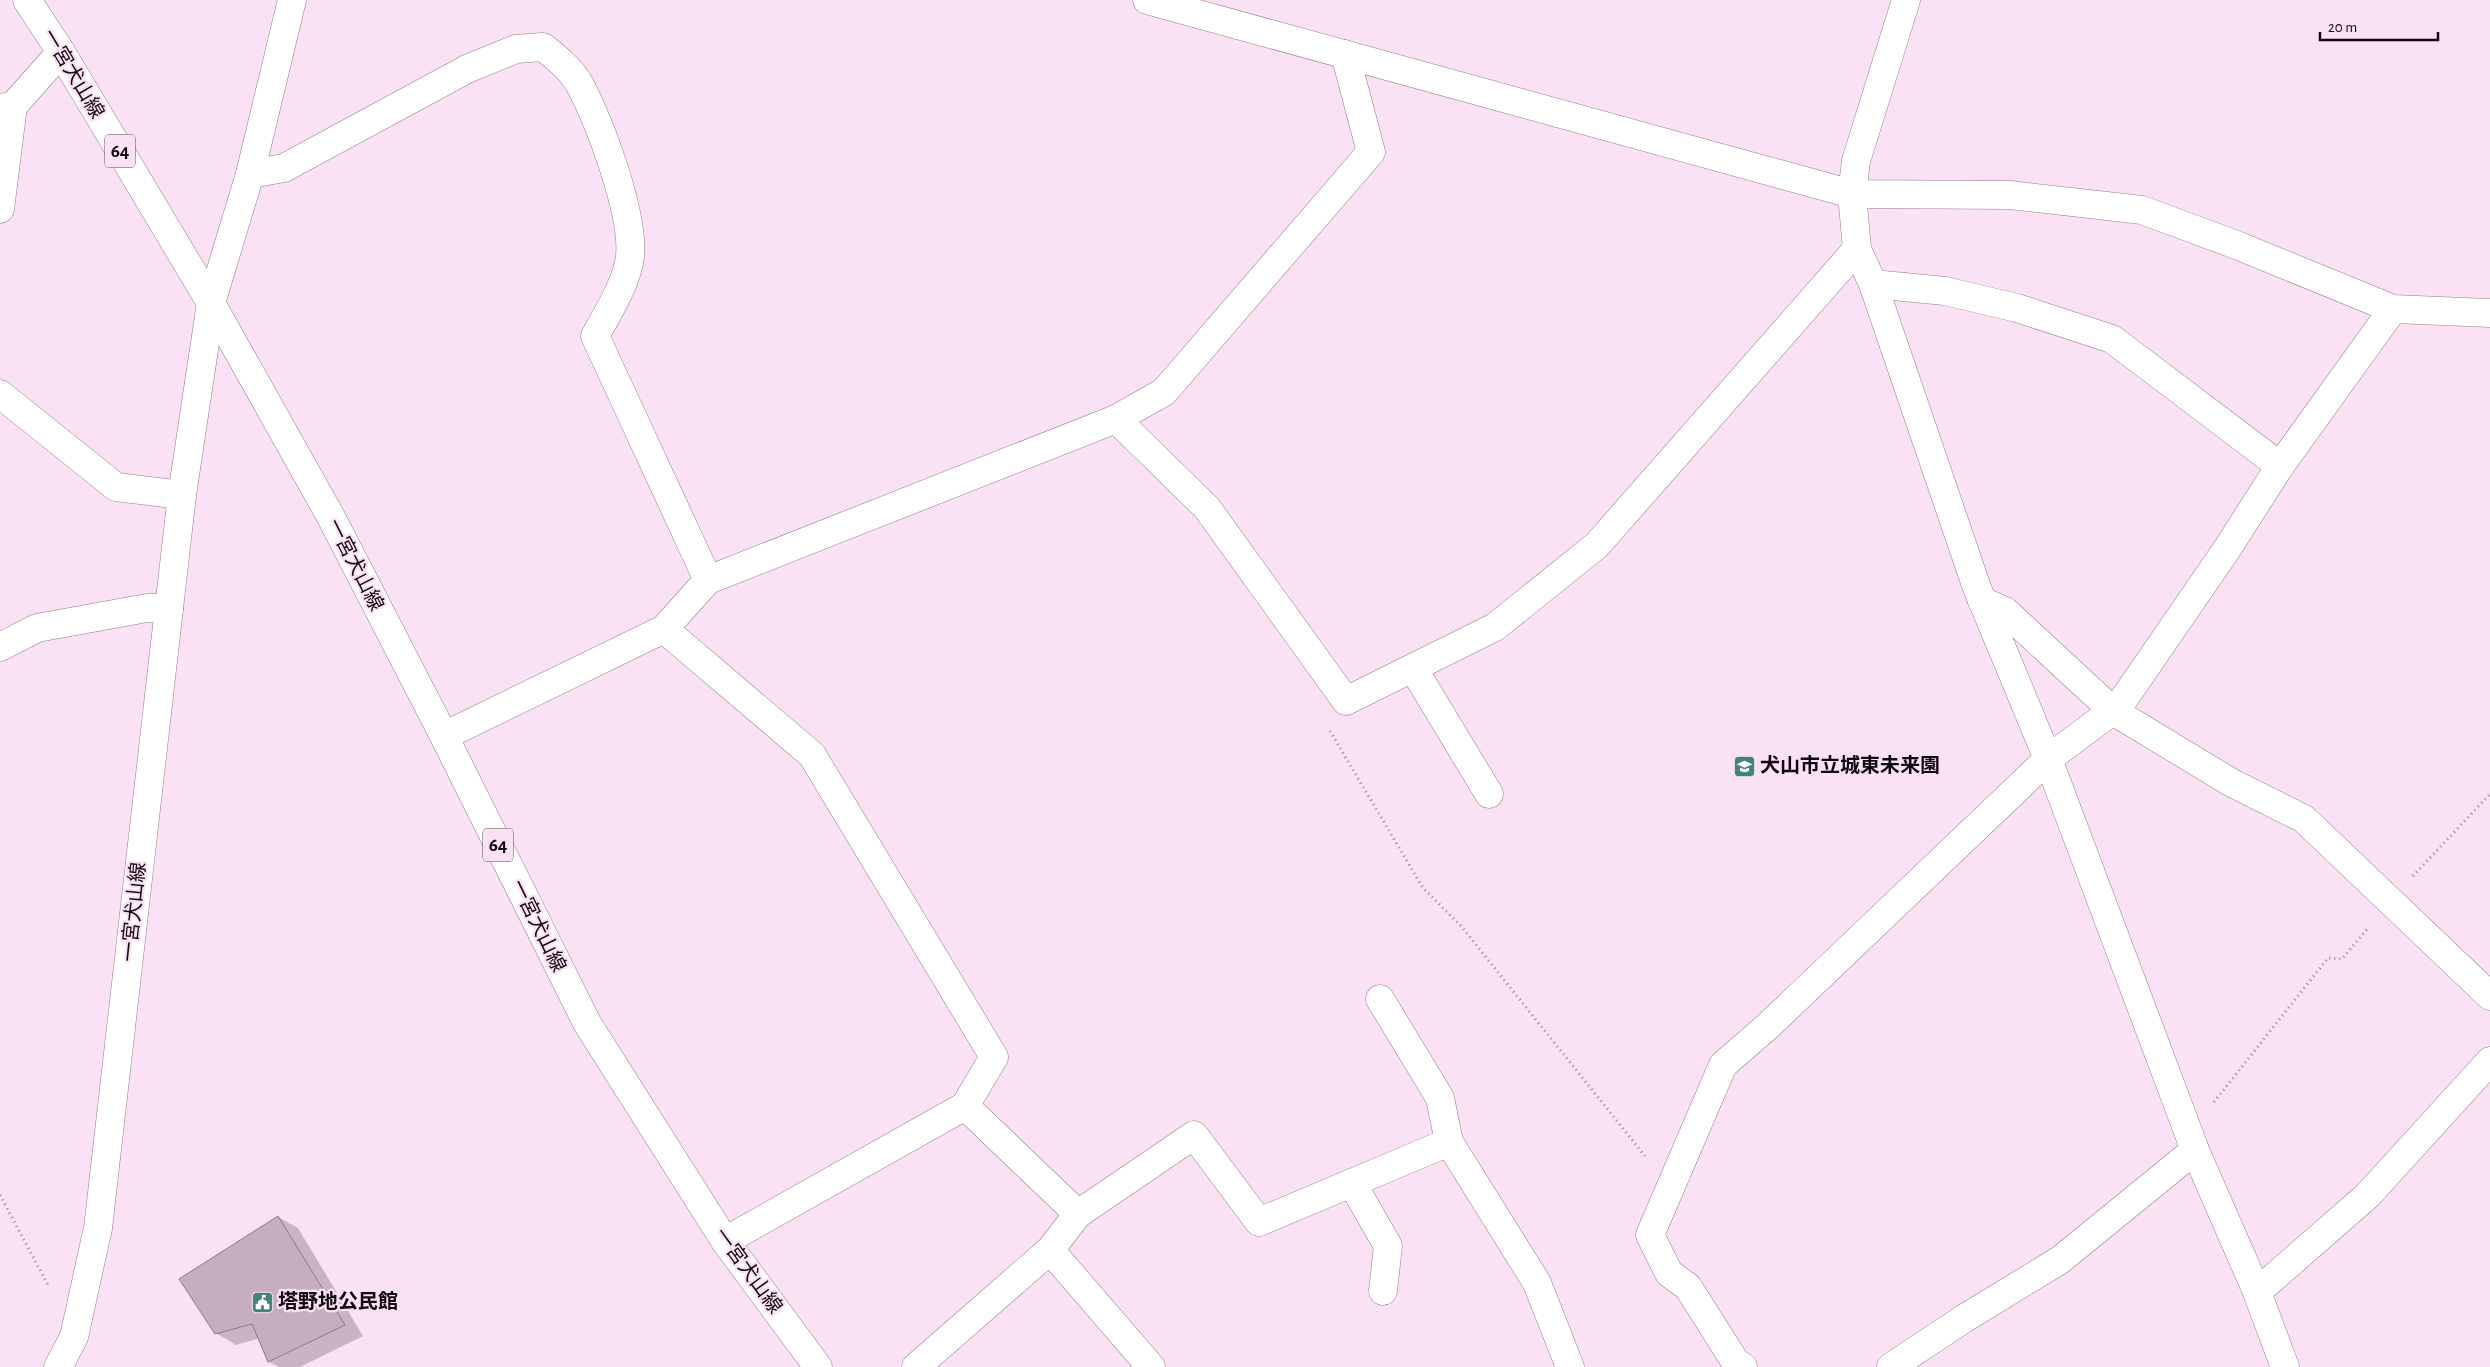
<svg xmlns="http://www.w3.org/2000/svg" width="2490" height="1367" font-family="'Alegreya Sans','Noto Sans JP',sans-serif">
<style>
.shadow{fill:#0003}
.building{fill:#c6aec0;stroke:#90798a}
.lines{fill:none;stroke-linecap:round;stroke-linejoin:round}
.minor-casing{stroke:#937c8d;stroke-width:29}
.primary-casing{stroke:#937c8d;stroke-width:29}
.path{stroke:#968492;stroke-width:3;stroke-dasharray:1 4;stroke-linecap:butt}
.minor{stroke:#fff;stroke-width:28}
.primary{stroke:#fff;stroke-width:28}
.labels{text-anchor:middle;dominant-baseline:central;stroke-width:4.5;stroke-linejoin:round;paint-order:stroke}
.shield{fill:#fbe1f4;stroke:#574a54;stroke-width:1}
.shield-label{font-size:19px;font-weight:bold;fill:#110910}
.street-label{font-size:20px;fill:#110910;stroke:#fbe1f4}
.poi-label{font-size:20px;font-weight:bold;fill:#110910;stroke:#fbe1f4;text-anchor:start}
</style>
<rect width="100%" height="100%" fill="#fbe1f4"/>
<path class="shadow" d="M278,1217L298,1228L363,1336L300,1367H279L269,1362L260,1338L236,1345L216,1333Z"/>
<path class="building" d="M278,1216L345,1325L268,1362L252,1324L215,1334L179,1279Z"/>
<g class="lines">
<defs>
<g id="minor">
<path d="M1147,0L1852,194L2010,195L2142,210L2239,246L2393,309L2490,313"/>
<path d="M1906,0L1856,161L1852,194L1857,249L1873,284L1977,588L2048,759L2195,1150L2257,1292L2285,1367"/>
<path d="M0,108L13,106L61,52"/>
<path d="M250,174L284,168L467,69L516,49L543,47C557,58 571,69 580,85C600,123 634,213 630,256C628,280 607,315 595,336L708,580"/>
<path d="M0,209L13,106"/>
<path d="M1873,284L1945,291L2017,308L2112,339L2280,466"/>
<path d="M0,394L116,487L182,495"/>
<path d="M1116,419L1207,508L1346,701L1495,627L1597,545L1857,249"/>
<path d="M1982,601L2005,611L2113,711L2232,783L2304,819L2490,996"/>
<path d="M664,629L812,755L994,1057L965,1106"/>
<path d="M0,647L37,628L147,608H169"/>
<path d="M1413,668L1489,794"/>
<path d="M444,736L664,629L708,580L1116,419L1164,392L1371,152L1345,54"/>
<path d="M1380,999L1440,1098L1449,1142"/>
<path d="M1352,1183L1388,1246L1383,1291"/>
<path d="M725,1241L965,1106L1078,1214"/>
<path d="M1050,1250L1151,1367"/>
<path d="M2257,1292L2368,1195L2490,1061"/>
<path d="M58,1367L74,1337L98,1228L182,495L211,303L250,174L292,0"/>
<path d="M916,1367L1050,1250L1078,1214L1194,1135L1259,1222L1449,1142L1537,1283L1570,1367"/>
<path d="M1743,1367L1736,1363L1688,1287L1669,1273L1650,1235L1723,1065L1768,1026L2048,759L2119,706L2227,549L2280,466L2393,309"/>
<path d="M1891,1367L1965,1318L2060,1260L2195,1150"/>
</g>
<path id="primary" d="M27,0L61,52L211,303L331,517L444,736L587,1023L725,1241L818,1367"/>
</defs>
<use href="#minor" class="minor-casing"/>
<use href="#primary" class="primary-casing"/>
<g class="path">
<path d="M1330,731L1423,888L1461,926L1645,1156"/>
<path d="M2413,876L2490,794"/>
<path d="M2214,1102L2328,958L2342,959L2368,928"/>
<path d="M0,1195L49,1287"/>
</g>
<use href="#minor" class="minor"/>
<use href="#primary" class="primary"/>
</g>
<defs>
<symbol id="school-square" viewBox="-11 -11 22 22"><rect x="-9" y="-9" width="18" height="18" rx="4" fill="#3f857d" stroke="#fbe1f4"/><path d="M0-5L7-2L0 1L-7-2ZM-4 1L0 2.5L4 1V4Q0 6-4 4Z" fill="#fff"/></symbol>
<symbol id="civic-square" viewBox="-11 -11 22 22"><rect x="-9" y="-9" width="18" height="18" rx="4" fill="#3f857d" stroke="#fbe1f4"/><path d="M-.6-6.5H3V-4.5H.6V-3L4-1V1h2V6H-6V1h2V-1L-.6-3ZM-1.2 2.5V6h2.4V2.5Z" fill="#fff"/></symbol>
</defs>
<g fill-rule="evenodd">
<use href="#school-square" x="1732" y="754" width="25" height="25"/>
<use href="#civic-square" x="250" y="1290" width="25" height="25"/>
</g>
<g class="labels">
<g class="shield">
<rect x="105" y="134.5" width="30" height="33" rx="4"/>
<rect x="483" y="828.5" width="30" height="33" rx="4"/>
</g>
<g class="shield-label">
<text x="120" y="151">64</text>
<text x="498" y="845">64</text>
</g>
<g class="street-label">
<text transform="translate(73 74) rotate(59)">一宮犬山線</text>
<text transform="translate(355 565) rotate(63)">一宮犬山線</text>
<text transform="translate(134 912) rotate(-84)">一宮犬山線</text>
<text transform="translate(538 926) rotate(64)">一宮犬山線</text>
<text transform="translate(748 1271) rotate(54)">一宮犬山線</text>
</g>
<g class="poi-label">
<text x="1760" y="766">犬山市立城東未来園</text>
<text x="278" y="1302">塔野地公民館</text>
</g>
</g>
<path d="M2320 32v8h118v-8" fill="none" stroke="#110910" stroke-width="2.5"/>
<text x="2328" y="32" font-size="15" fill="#110910" stroke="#fbe1f4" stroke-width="4" paint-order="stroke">20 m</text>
</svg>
